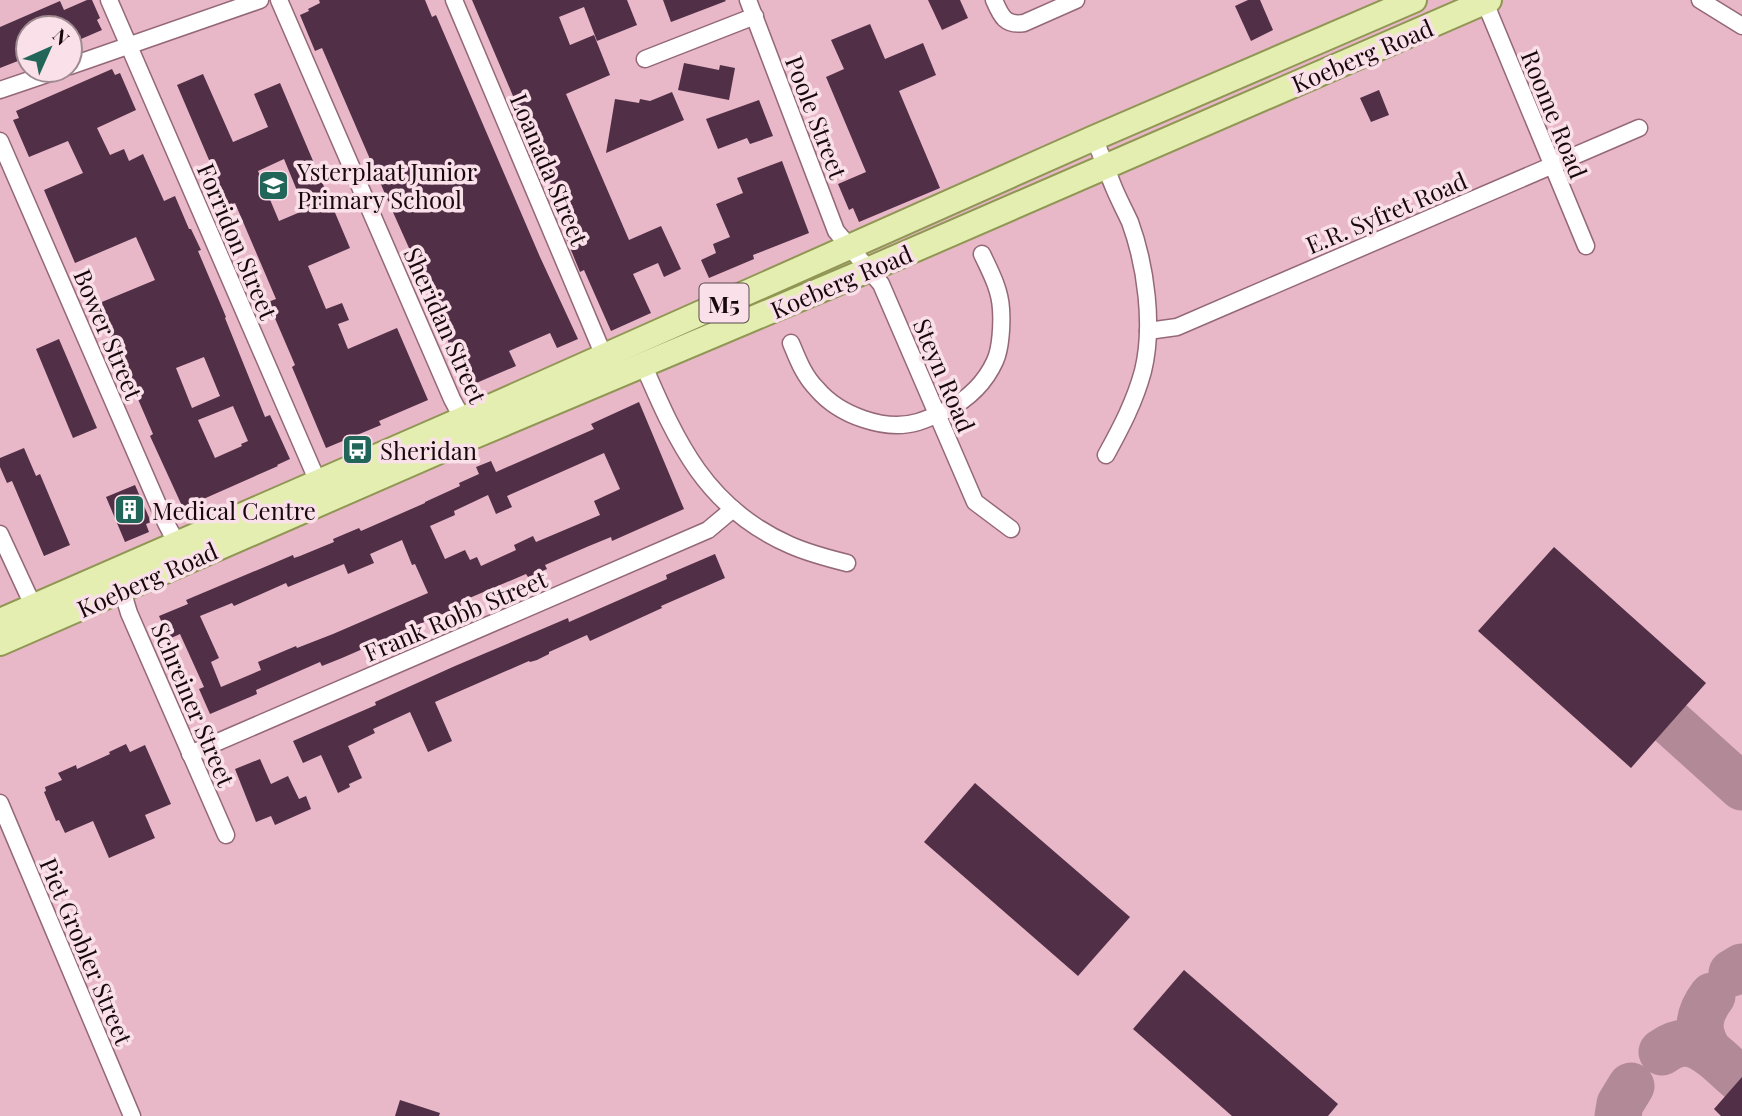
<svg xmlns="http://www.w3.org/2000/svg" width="1742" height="1116" font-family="'Playfair Display',serif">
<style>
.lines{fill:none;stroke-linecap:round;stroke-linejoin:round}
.taxiway{stroke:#b28a97;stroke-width:47}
.building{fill:#502f47;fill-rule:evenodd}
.street-casing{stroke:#946877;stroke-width:19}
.primary-casing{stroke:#909654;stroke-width:28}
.street{stroke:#fff;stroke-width:16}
.primary{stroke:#e3eeb0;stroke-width:24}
.labels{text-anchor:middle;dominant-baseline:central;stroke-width:7;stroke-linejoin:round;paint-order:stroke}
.shield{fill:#fae0e8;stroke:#5b494f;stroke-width:2}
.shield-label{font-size:23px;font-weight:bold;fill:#17080d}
.street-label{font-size:24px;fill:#17080d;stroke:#fae0e8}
.poi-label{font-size:24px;fill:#17080d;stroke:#fae0e8;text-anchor:start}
</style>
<rect width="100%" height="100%" fill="#e9b8c8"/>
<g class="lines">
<g class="taxiway">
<path d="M1671,723L1742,787"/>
<path d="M1732,973L1742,967"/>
<path d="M1662,1052C1694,1028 1716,1059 1740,1079"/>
<path d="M1710,1053C1696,1032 1697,1016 1712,996"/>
<path d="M1618,1116L1620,1104L1631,1086"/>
</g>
</g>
<g class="building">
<path d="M87,0H92L100,18L97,20L102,30L81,39L80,35L70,39V28H28V57L0,68V27L60,1L64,10Z"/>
<path d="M319,0H425L432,17L436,15L540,257L578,339L557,348L550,333L509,351L516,366L467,387L445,334L447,333L392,210L322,48L315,51L300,15L309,11L308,9L320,3Z"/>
<path d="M472,0H627L637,25L597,41L584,7L559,17L570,45L594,35L610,75L566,94L629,240L661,226L681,269L664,277L658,263L633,274L651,313L611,331L584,270L580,272L564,233L565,232L560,222L566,220Z"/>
<path d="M663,0H725L726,1L671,22Z"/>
<path d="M928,0H960L968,18L942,30Z"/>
<path d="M1248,0H1260L1273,30L1251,41L1235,6Z"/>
<path d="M870,24L885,59L923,43L936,75L899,91L940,188L859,222L853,208L849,210L838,184L866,172L826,77L844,69L831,40Z"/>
<path d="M684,63L719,70L720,65L735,68L729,100L678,90Z"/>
<path d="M112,69L115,75L120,73L136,110L97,128L110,155L124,149L129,161L143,154L164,201L175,196L189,229H191L201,250L198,251L226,317L225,318L265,417L270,415L290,459L277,465L278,466L183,508L150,436L153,434L97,304L155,280L136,237L75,263L44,190L83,173L68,141L29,157L13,120L19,118L16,111ZM204,357L220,396L192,408L176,368ZM233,406L248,441L241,444L242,446L215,458L198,420Z"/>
<path d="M203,74L233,142L268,127L254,94L280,83L350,248L308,266L326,309L342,303L349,320L338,324L348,349L397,328L428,400L379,421L381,425L326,448L292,367L295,365L268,302L276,299L235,203L226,207L218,189L221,188L177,85ZM284,159L305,210L279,221L258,171Z"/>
<path d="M1379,90L1389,115L1371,122L1360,98Z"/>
<path d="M672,92L684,120L606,153L615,99L639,103L640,99L650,101Z"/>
<path d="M759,100L773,136L750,144L747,138L718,149L706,119Z"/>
<path d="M782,161L809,233L753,255L754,259L709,278L701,260L716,253L713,244L730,237L716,204L743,193L737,178Z"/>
<path d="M59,339L97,428L73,438L36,349Z"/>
<path d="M639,402L684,509L612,541L611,537L589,546L545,565L547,569L528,577L526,574L460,602L461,606L342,658L322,666L320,662L256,690L257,694L210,714L199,689L204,687L180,634L169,639L159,616L188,604L186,600L293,555L294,558L300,556L334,542L333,539L359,528L361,531L425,503V502L460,486L459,483L479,474L476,467L491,461L496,472L594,429L591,424ZM604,453L620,489L594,501L600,515L536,542L533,536L514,545L516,550L481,566L477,557L470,560L465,550L445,559L430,526L455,515L454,511L488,495L496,514L512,507L507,496ZM402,540L412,565L415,564L428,593L333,634L297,648L296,646L258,662L261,670L221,687L211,662L219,658L200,616L232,603L234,606L286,583L288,587L344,564L348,574L374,563L370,554Z"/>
<path d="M24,448L36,476L40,474L70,545L44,556L12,481L7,483L0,467V458Z"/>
<path d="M135,485L151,522L146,524L149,532L125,542L106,497Z"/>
<path d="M1554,547L1706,683L1631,768L1478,631Z"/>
<path d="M715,554L725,578L661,606L662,608L590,641L587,635L549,652V654L537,660L530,662L529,661L435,702L452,741L428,752L410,712L373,729L375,733L348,746L362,778L349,784L350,787L338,793L321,755L303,763L293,741L376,705L375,702L455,666L568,618L569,622L667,579L666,575Z"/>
<path d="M126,744L130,752L145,745L171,804L145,815L155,838L109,858L93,821L65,833L59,820L56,821L44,792L46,791L45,787L62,780L58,773L76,765L77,769L110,754L109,752Z"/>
<path d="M260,759L271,784L288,776L299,799L306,796L311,809L275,825L271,816L256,822L235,769Z"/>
<path d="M975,783L1130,917L1078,976L924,842Z"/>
<path d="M1184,970L1338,1104L1328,1116H1232L1133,1029Z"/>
<path d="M1742,1077V1116H1721L1714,1109Z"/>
<path d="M400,1100L440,1113L439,1116H395Z"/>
</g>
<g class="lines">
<defs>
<g id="street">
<path d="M109,0L321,489"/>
<path d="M279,0L452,399L467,427"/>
<path d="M454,0L604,356"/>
<path d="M748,0L836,231L881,284L975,502L1011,529"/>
<path d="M994,0C1001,16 1005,26 1024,23L1076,0"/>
<path d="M1484,0L1586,246"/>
<path d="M1700,0L1742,26"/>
<path d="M645,59L755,16"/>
<path d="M70,66L260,0"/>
<path d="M0,90L59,70"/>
<path d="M1094,138C1101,154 1107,171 1114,188C1119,200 1125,211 1130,222C1146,266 1154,326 1143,371C1135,401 1121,428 1106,455"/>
<path d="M0,141L166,523L177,544"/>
<path d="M1148,331L1177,327L1639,128"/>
<path d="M791,343C798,360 804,376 817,389C839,415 885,432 918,422C928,419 938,414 947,410C968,399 985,383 995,361C1001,348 1002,323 1001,309C1000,289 990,271 982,254"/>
<path d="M643,364C677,443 706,508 790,545C808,553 827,558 847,563"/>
<path d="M0,534L37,614"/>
<path d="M122,590L129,613L226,835"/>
<path d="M190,754L708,530L733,509"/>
<path d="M0,803L132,1116"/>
</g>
<g id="primary">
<path d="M0,621L463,419L1094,138L1414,0"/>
<path d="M0,643L472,437L856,275L1489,0"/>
</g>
</defs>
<use href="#street" class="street-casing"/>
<use href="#primary" class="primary-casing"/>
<use href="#street" class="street"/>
<use href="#primary" class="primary"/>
</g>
<defs>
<symbol id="school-square" viewBox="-11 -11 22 22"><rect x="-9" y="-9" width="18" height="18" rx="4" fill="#216658" stroke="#fae0e8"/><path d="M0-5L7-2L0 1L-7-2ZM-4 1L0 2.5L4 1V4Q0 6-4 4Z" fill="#fff"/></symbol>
<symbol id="bus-square" viewBox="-11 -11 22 22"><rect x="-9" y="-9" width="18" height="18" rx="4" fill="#216658" stroke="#fae0e8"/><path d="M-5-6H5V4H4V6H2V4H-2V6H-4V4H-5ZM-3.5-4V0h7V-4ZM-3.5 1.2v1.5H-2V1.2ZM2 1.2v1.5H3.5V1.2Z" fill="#fff"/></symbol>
<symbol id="building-square" viewBox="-11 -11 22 22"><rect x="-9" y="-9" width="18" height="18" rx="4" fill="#216658" stroke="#fae0e8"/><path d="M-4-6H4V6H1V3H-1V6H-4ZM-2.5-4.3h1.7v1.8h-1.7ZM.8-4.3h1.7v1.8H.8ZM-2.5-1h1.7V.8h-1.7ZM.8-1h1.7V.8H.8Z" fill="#fff"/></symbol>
</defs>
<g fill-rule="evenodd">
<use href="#school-square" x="256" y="168" width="35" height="35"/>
<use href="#bus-square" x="340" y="432" width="35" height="35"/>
<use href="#building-square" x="112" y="492" width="35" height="35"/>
</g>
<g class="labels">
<rect class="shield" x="699.5" y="283.5" width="49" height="39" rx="5"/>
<g class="shield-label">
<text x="724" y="303">M5</text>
</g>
<g class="street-label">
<text transform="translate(1362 55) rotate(-23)">Koeberg Road</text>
<text transform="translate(1555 114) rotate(68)">Roome Road</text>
<text transform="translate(817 117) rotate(69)">Poole Street</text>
<text transform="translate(550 169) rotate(67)">Loanada Street</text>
<text transform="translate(1386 212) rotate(-23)">E.R. Syfret Road</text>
<text transform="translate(238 241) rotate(67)">Forridon Street</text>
<text transform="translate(841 281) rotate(-23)">Koeberg Road</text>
<text transform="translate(446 325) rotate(66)">Sheridan Street</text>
<text transform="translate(109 334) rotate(67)">Bower Street</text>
<text transform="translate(945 375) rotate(67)">Steyn Road</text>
<text transform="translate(147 579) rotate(-24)">Koeberg Road</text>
<text transform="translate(455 615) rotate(-23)">Frank Robb Street</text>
<text transform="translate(194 704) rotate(67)">Schreiner Street</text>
<text transform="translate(87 951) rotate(67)">Piet Grobler Street</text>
</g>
<g class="poi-label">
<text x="297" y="171">Ysterplaat Junior<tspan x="297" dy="28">Primary School</tspan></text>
<text x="380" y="450">Sheridan</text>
<text x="152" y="510">Medical Centre</text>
</g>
</g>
<g transform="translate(49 49) rotate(45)"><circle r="33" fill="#fae0e8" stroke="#9f8a90" stroke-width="2"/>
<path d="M0-5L12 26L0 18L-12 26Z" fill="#216658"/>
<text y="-10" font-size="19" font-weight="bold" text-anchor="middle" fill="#17080d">N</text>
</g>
</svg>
